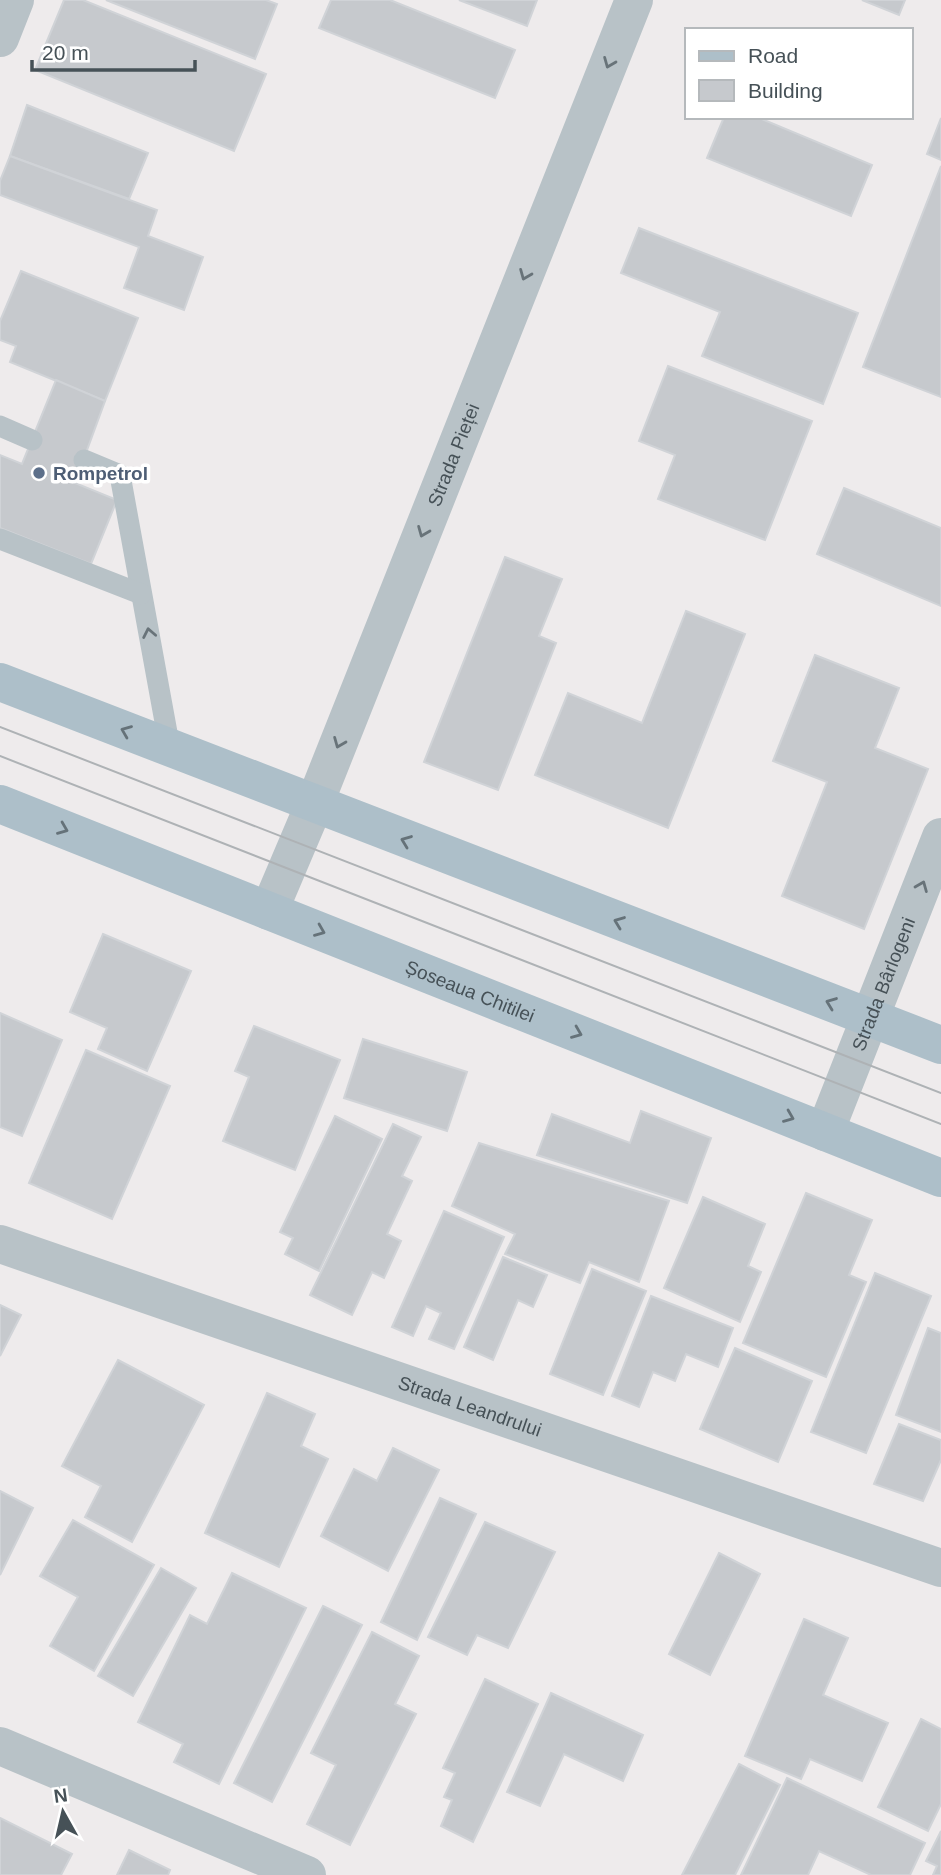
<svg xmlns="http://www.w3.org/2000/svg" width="941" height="1875" font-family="Helvetica,sans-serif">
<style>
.building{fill:#c6c9cd;stroke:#d0d3d7;stroke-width:2}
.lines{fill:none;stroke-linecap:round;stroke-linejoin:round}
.service{stroke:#b8c2c7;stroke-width:21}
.minor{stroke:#b8c2c7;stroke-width:38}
.primary{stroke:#adbfc9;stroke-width:38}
.tram{stroke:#aeb2b5;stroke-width:2}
.oneway{stroke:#687379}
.oneway2{stroke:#657279}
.service-dot{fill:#5c6f8a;stroke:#fff;stroke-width:2.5}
.labels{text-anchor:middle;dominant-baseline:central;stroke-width:7;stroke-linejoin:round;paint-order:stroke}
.street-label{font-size:19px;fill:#465157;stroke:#fff}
.service-label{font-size:19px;font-weight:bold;fill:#4e5e75;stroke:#fff;text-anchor:start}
</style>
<rect width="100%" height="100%" fill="#eeebec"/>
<g class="building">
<path d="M64,0H83L266,74L234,151L35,70Z"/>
<path d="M106,0H266L277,4L255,59Z"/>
<path d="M331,0H390L515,50L495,98L319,28Z"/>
<path d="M459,0H537L527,26Z"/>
<path d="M862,0H905L899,15Z"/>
<path d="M27,105L148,153L129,199L10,156Z"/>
<path d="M724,117H757L872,165L851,216L707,158Z"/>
<path d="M941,118V160L927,154Z"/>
<path d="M10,156L157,210L148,236L203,257L184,310L124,288L139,247L0,195V181Z"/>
<path d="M941,166V397L863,367Z"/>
<path d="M639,228L858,313L823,404L702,356L720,312L621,273Z"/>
<path d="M21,271L138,318L105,401L10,362L16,346L0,340V321Z"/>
<path d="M668,366L812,421L765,540L658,499L675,455L639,441Z"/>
<path d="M56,380L105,401L75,483L117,500L91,564L0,528V455L22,464Z"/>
<path d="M844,488L941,528V606L817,554Z"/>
<path d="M505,557L562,579L539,636L556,643L498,790L424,762Z"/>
<path d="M686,611L745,634L668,828L535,775L568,693L642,723Z"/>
<path d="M815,655L899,688L875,748L928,769L864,929L782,896L827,782L773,761Z"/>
<path d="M103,934L191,971L147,1071L98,1049L107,1028L70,1012Z"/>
<path d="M0,1013L62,1040L22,1136L0,1127Z"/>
<path d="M254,1026L340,1060L295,1170L223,1141L249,1077L235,1071Z"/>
<path d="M363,1039L467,1072L447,1131L344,1098Z"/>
<path d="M86,1050L170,1086L112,1219L29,1183Z"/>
<path d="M641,1111L711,1138L687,1203L537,1155L552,1114L630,1143Z"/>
<path d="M335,1116L382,1139L319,1271L285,1254L293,1238L280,1232Z"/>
<path d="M393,1124L421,1137L402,1176L412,1181L387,1234L401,1241L384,1278L372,1272L352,1315L310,1295Z"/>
<path d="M479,1143L669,1201L639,1282L589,1262L580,1283L505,1254L515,1234L452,1206Z"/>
<path d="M806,1193L872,1220L849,1275L866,1282L826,1377L743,1343Z"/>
<path d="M703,1197L765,1224L748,1266L761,1272L740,1322L664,1288Z"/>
<path d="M444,1211L504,1237L454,1349L429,1339L441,1313L426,1306L413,1336L392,1327Z"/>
<path d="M503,1257L547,1275L533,1307L518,1300L493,1360L464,1347Z"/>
<path d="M592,1269L646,1291L603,1395L550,1374Z"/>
<path d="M875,1273L931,1296L866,1453L811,1432Z"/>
<path d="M651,1296L733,1328L718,1367L686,1354L675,1381L653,1372L639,1407L612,1396Z"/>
<path d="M0,1305L21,1315L0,1356Z"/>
<path d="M928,1328L941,1333V1432L896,1415Z"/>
<path d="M735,1348L812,1381L778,1462L700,1429Z"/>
<path d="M118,1360L204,1405L132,1542L85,1517L101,1486L62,1466Z"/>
<path d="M267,1393L315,1414L301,1446L328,1459L279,1567L205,1533Z"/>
<path d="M899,1424L941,1440V1460L923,1501L874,1484Z"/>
<path d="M393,1448L439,1470L388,1571L321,1536L354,1469L377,1481Z"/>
<path d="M0,1491L33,1508L0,1575Z"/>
<path d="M440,1498L476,1514L417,1640L381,1622Z"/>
<path d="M73,1520L154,1565L94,1671L50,1646L78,1597L40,1576Z"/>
<path d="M485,1522L555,1552L508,1648L477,1635L467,1655L428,1637Z"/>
<path d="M719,1553L760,1574L710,1675L669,1654Z"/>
<path d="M161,1568L196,1588L133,1696L98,1676Z"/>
<path d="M232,1573L306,1608L219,1784L174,1762L183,1744L138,1722L190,1615L207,1624Z"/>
<path d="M323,1606L362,1625L272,1802L234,1783Z"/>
<path d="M804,1619L848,1638L823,1695L888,1723L862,1781L810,1759L801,1779L745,1756Z"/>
<path d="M372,1632L419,1656L395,1704L416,1714L350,1845L307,1824L336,1765L311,1753Z"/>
<path d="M485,1679L538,1704L473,1842L441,1826L452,1800L444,1797L455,1773L443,1768Z"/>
<path d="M551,1693L643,1735L623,1781L564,1754L540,1806L507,1792Z"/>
<path d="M921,1719L941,1729V1804L928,1831L878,1807Z"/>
<path d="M739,1764L780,1785L735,1875H682Z"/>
<path d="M787,1778L925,1843L910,1875H871L819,1851L808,1875H741Z"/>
<path d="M0,1818L72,1854L61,1875H0Z"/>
<path d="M941,1831V1875H933L937,1866L926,1861Z"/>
<path d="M129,1850L170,1870L168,1875H117Z"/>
</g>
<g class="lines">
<g class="service">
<path d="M0,426L32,440"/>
<path d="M84,460L120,475L170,749"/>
<path d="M0,539L141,594"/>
</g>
<g class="minor">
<path d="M0,38L15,0"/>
<path id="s1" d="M269,911L314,805L634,0"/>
<path id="s2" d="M825,1132L941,837"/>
<path id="s3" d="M0,1244L941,1568"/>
<path d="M0,1746L307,1875"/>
</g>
<g class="primary">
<path d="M0,682L941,1045"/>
<path id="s4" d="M0,804L941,1178"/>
</g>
<g class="tram">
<path d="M0,727L941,1093"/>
<path d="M0,756L941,1124"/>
</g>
</g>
<defs><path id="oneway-chevron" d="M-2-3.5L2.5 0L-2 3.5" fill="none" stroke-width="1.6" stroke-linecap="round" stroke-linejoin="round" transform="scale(1.75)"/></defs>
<g class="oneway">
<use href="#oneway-chevron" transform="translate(609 63) rotate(112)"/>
<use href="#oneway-chevron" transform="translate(525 275) rotate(112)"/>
<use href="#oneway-chevron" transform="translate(423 532) rotate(112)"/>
<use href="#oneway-chevron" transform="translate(149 633) rotate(-101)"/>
<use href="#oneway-chevron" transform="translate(339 743) rotate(112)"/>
<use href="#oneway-chevron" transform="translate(922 886) rotate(-68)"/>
</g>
<g class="oneway2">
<use href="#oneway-chevron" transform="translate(126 731) rotate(-158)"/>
<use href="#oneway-chevron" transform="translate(63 829) rotate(22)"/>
<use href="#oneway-chevron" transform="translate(406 841) rotate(-159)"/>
<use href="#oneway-chevron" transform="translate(619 922) rotate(-159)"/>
<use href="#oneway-chevron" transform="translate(320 931) rotate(22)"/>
<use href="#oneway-chevron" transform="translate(831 1003) rotate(-159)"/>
<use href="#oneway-chevron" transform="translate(577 1033) rotate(22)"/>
<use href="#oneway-chevron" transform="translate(789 1117) rotate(22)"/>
</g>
<circle class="service-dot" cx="39" cy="473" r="7"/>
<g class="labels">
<g class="street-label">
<text stroke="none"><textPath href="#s1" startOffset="492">Strada Pieței</textPath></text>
<text stroke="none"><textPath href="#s2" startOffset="159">Strada Bârlogeni</textPath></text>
<text stroke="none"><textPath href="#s4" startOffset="506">Șoseaua Chitilei</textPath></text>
<text stroke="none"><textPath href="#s3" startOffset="497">Strada Leandrului</textPath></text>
</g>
<g class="service-label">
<text x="53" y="473">Rompetrol</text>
</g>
</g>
<rect x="685" y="28" width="228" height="91" fill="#ffffff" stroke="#b5b9bc" stroke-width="2"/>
<rect x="699" y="51" width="35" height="10" fill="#adbfc9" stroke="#b5b9bc" stroke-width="2"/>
<text x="748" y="63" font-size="21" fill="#465157">Road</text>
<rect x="699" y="80" width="35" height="21" fill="#c6c9cd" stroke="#b5b9bc" stroke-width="2"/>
<text x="748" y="98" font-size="21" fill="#465157">Building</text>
<g transform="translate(63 1812) rotate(352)" stroke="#ffffff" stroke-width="5" paint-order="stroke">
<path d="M0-5L12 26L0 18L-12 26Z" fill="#465157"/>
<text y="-10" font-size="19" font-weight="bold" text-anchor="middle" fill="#465157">N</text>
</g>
<path d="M32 60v10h163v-10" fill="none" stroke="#465157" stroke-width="3.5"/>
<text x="42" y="60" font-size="21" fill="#465157" stroke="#ffffff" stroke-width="5" paint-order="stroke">20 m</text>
</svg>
